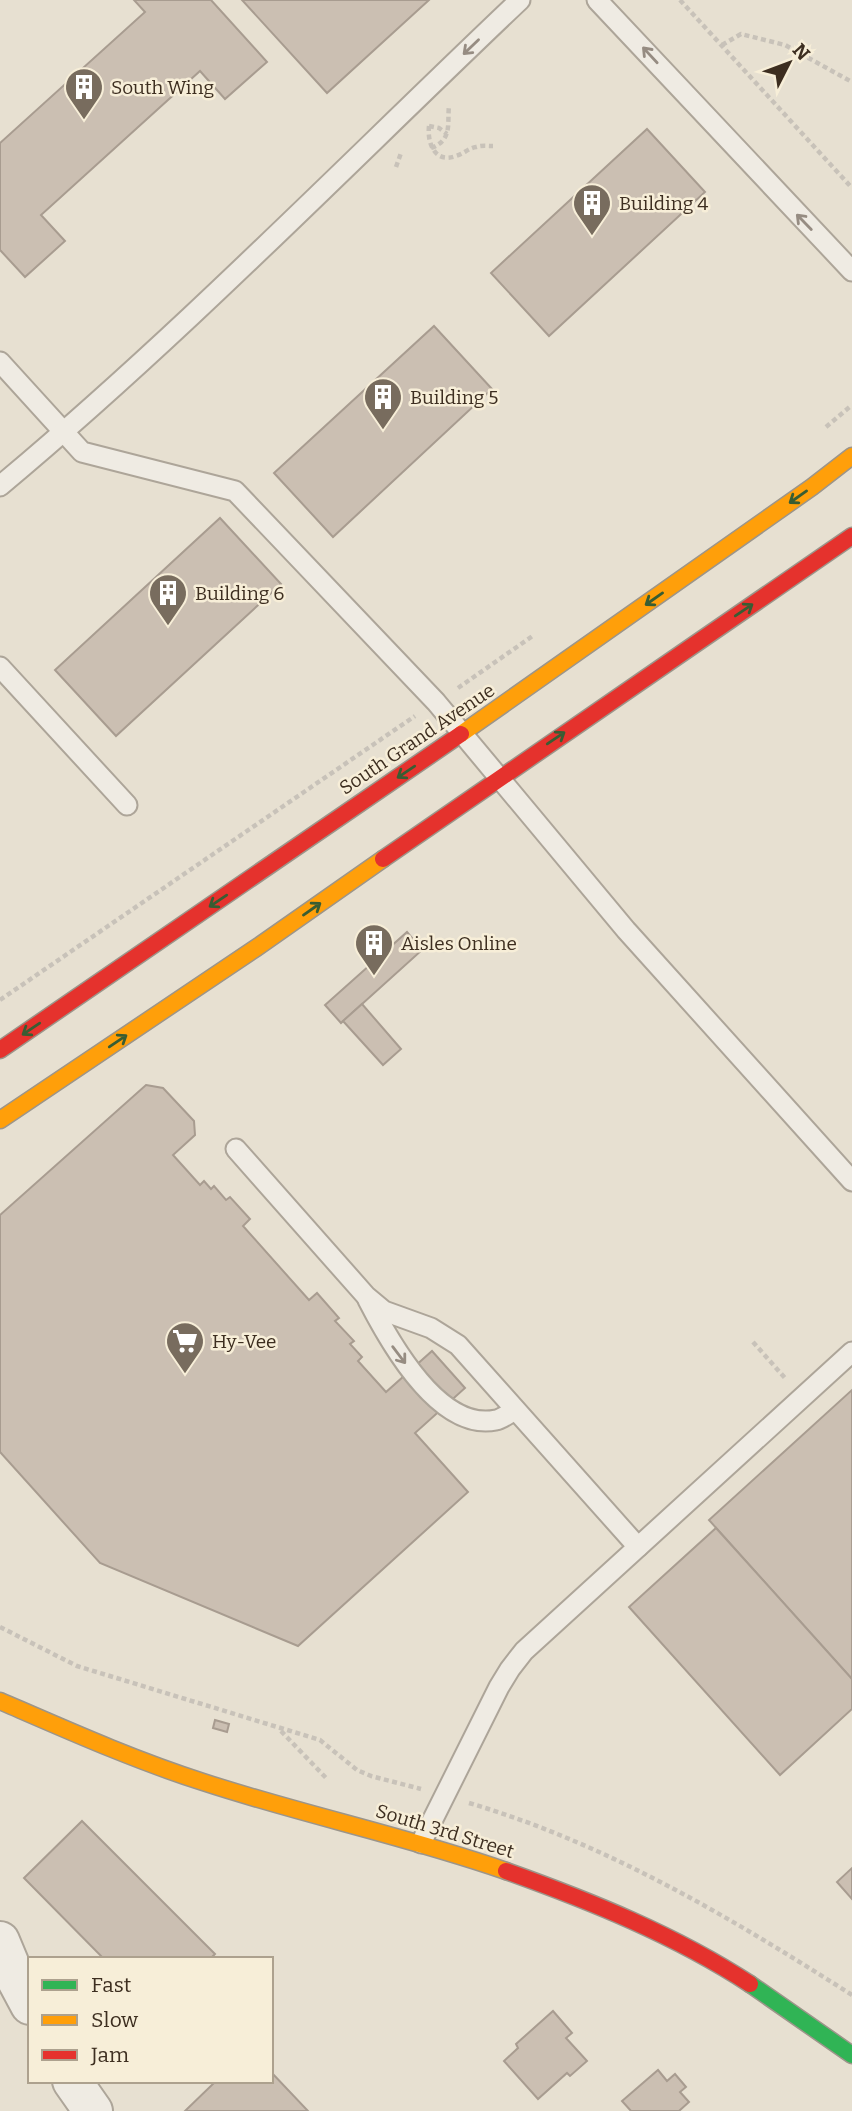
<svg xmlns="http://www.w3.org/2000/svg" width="852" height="2111" font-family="Bitter,serif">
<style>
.building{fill:#cbbfb2;stroke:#a89c90;stroke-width:2}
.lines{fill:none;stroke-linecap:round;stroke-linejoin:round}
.lane-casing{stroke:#ada599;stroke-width:23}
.street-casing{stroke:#ada599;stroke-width:42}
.fast-casing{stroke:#9c958a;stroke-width:19}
.slow-casing{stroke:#9c958a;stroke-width:19}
.jam-casing{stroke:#9c958a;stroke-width:19}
.path{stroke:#c8c2b9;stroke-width:4.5;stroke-dasharray:5 3.5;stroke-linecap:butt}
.lane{stroke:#efebe3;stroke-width:19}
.street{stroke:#efebe3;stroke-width:38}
.fast{stroke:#30b455;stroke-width:16}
.slow{stroke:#ff9f0a;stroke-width:16}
.jam{stroke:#e5322d;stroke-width:16}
.oneway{stroke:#968c82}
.oneway2{stroke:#385d33}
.labels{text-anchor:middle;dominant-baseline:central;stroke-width:5;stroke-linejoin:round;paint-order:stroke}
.poi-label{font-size:19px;fill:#3d2e20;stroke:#f7eed8;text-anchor:start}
.street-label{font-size:19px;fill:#3d2e20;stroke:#f7eed8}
</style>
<rect width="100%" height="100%" fill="#e7e0d1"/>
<g class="building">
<path d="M134,0H211L267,62L225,99L200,71L41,215L65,241L25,277L0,250V143L145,12Z"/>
<path d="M242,0H429L327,93Z"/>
<path d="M647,129L705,192L549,336L491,273Z"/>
<path d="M434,326L492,389L333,537L274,473Z"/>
<path d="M220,518L281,584L116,736L55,670Z"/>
<path d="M407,932L422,950L341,1023L325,1005Z"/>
<path d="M362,1004L401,1049L383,1065L343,1021Z"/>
<path d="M146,1085L163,1088L194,1121L195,1135L173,1155L200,1185L204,1181L211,1189L214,1186L226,1200L230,1197L250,1219L243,1226L309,1300L317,1293L339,1318L335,1321L354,1341L350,1344L362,1357L358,1361L386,1392L432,1351L465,1388L415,1433L468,1492L298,1646L100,1563L0,1452V1215Z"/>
<path d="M852,1390V1679L709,1520Z"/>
<path d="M716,1528L852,1679V1709L780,1775L629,1607Z"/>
<path d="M215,1720L229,1724L227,1732L213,1728Z"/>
<path d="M82,1821L215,1954L210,1959H104L24,1878Z"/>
<path d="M852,1868V1899L837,1882Z"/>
<path d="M553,2011L572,2033L566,2038L587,2061L570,2076L567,2073L538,2099L504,2061L518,2048L516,2044Z"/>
<path d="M658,2070L667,2081L675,2074L686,2087L680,2092L689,2102L679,2111H631L622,2101Z"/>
<path d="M271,2072L308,2111H185L216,2081H271Z"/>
</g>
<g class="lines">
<defs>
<g id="lane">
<path d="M597,0L852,271"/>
<path d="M0,362L82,452L235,491L436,702L626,930L852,1181"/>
<path d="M0,486C182,334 348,163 520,0"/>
<path d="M0,667L127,805"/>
<path d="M236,1149L366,1296L384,1311L431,1328L458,1345L638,1547"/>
<path d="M368,1300C389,1341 439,1432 496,1420C502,1419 509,1413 515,1410"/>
<path d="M421,1843L499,1687L510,1669L524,1651L852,1352"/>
</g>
<g id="street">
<path d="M0,1941L15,1977L30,2005"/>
<path d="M72,2081L93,2111"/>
</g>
<path id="fast" d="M750,1984L852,2055"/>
<g id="slow">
<path d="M461,734L812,487L852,456"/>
<path d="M0,1120L256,948L383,859"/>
<path d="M0,1701C67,1730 134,1760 203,1782C303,1815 406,1836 506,1871"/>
</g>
<g id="jam">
<path d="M383,859L852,536"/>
<path d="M0,1050L461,734"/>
<path d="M506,1871C590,1901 675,1935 750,1984"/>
</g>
</defs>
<use href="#lane" class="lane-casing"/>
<use href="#street" class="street-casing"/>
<use href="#fast" class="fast-casing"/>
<use href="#slow" class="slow-casing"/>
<use href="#jam" class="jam-casing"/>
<g class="path">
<path d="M680,0L852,188"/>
<path d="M722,45L741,34L785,45L852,82"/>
<path d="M429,126C427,143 435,164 456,156C463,154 469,148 476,147C482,145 488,146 493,146"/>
<path d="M429,126L439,128L447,134"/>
<path d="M431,148C453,140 447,123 449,106"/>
<path d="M396,167L401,153"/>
<path d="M826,427L852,405"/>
<path d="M458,688L534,635"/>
<path d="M0,1000L415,716"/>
<path d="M753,1342L785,1378"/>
<path d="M0,1627L77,1666L320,1740L357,1770L371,1776L421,1789"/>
<path d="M281,1731L328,1780"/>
<path d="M469,1803C608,1844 731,1918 852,1995"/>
</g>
<use href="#lane" class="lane"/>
<use href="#street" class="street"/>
<use href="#fast" class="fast"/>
<use href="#slow" class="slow"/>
<use href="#jam" class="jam"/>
</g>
<defs><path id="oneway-shaft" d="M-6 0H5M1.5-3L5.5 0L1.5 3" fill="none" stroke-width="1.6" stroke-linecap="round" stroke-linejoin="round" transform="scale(1.75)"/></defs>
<g class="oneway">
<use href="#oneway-shaft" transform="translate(471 47) rotate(136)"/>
<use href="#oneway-shaft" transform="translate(650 55) rotate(-133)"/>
<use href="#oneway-shaft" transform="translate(804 222) rotate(-134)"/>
<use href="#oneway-shaft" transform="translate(399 1355) rotate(53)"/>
</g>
<g class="oneway2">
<use href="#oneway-shaft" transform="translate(798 497) rotate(145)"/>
<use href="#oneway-shaft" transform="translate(654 599) rotate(145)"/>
<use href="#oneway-shaft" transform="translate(744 610) rotate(-34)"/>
<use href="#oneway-shaft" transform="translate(556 738) rotate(-34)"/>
<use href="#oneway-shaft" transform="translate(406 772) rotate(146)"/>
<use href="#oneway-shaft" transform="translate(218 901) rotate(146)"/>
<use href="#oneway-shaft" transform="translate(312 909) rotate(-35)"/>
<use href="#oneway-shaft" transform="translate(31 1029) rotate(146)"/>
<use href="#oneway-shaft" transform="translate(118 1041) rotate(-34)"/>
</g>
<defs>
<symbol id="building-pin" viewBox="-11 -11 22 30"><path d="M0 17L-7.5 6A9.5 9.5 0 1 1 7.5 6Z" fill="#786c5e" stroke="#f7eed8"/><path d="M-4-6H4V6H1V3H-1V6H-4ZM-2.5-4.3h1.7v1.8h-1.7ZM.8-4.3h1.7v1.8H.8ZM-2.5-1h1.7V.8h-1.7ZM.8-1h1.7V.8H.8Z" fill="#fff"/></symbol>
<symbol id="supermarket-pin" viewBox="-11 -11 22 30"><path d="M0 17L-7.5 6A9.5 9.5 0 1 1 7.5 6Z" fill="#786c5e" stroke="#f7eed8"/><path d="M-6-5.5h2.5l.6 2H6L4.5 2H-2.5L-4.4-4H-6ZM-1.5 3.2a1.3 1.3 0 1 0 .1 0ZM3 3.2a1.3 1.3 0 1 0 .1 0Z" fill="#fff"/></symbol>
</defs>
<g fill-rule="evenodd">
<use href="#building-pin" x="62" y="65" width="44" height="60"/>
<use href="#building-pin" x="570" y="181" width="44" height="60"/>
<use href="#building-pin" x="361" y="375" width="44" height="60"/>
<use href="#building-pin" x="146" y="571" width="44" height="60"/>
<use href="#building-pin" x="352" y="921" width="44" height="60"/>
<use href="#supermarket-pin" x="163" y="1319" width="44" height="60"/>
</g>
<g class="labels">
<g class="poi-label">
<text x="111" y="87">South Wing</text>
<text x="619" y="203">Building 4</text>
<text x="410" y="397">Building 5</text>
<text x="195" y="593">Building 6</text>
<text x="401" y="943">Aisles Online</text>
<text x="212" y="1341">Hy-Vee</text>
</g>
<g class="street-label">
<text transform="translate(417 739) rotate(-34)">South Grand Avenue</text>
<text transform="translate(445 1831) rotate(17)">South 3rd Street</text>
</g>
</g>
<rect x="28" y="1957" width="245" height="126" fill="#f7eed8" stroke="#ada18e" stroke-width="2"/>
<rect x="42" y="1980" width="35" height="10" fill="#30b455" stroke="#ada18e" stroke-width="2"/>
<text x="91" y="1992" font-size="21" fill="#3d2e20">Fast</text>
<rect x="42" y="2015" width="35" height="10" fill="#ff9f0a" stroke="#ada18e" stroke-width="2"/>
<text x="91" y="2027" font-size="21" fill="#3d2e20">Slow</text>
<rect x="42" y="2050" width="35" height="10" fill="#e5322d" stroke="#ada18e" stroke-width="2"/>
<text x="91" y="2062" font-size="21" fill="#3d2e20">Jam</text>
<g transform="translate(789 63) rotate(48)" stroke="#f7eed8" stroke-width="5" paint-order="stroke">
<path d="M0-5L12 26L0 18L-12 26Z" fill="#3d2e20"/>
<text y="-10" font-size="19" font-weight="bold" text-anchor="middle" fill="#3d2e20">N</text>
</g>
</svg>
